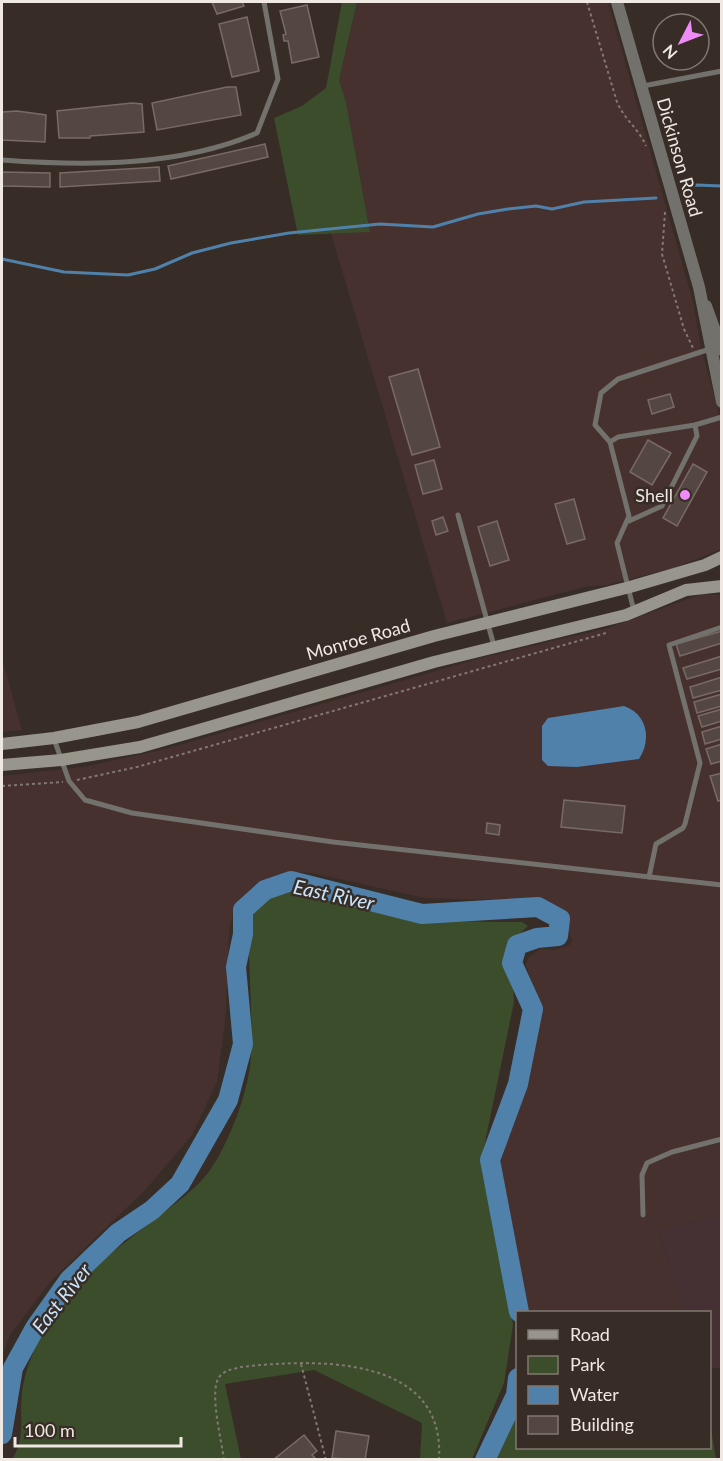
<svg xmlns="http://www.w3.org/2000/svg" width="723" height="1461" font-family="Lato,sans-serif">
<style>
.commercial{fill:#46312f}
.industrial{fill:#453133}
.green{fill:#3c4d2b}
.water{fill:#4f81aa}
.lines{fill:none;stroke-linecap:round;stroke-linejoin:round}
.stream{stroke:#4f81aa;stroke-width:3}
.river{stroke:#4f81aa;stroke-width:20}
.building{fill:#544742;stroke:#796a66;stroke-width:1.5}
.path{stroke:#827973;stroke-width:2;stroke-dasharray:3 3;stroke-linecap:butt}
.service{stroke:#72716b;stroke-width:5}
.tertiary{stroke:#72716b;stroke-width:12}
.secondary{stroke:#98958c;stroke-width:12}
.poi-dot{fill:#ee8bf7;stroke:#372d26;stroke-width:2}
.labels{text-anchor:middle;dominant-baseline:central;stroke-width:5;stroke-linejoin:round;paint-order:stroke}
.street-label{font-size:18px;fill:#efe8e3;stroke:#372d26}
.poi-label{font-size:18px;fill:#efe8e3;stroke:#372d26;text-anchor:end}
.water-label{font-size:20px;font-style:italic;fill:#c8e5fd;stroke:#372d26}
</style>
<rect width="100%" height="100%" fill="#372d26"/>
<g class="commercial">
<path d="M357,2H608L693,302L701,348L717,407L722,427L721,549L674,568L607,585L588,586L447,623L331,233L370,231L346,102L339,80Z"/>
<path d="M702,594L721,595V1214L659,1231L683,1312H528L498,1172L526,1078L536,1019L535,996L526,965L528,958L540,949L554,950L570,945L572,940L566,925L553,910L534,901L425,898L312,873L295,872L272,879L258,887L233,912L229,932L226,1013L217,1082L192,1135L145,1190L51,1281L10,1335L2,1356V776L83,767L166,749L481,658L608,628Z"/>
<path d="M2,659L22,730L2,732Z"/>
</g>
<path class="industrial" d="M721,1214V1367L710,1369V1312H683L659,1231Z"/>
<g class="green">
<path d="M342,2H357L339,80L346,102L370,232L298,235L274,118L302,106L326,88Z"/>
<path d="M285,891H302L422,921L522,922L528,926L511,941L506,952L513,983L514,1002L484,1147L482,1171L505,1270L513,1325L504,1383L472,1459H420L422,1423L314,1370L225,1384L241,1459H12C26,1439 19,1416 22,1393C26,1361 42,1333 59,1307C86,1267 130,1240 167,1210C181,1199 197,1187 208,1173C228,1146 250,1089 251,1055C253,1011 248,967 249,923C256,905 267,897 285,891Z"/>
<path d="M517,1401L518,1448H710V1423L716,1459H493Z"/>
</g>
<path class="water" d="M624,706C647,714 652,739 639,759L577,767L548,766L542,760V726L548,718Z"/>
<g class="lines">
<g class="stream">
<path d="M682,190L696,185L722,186"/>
<path d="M2,259L64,272L128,275L155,269L192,253L231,243L289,233L380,224L433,227L478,214L508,209L536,206L552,209L584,202L656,198"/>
</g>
<g class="river">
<path d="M2,1434L13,1368L35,1328L69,1280L118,1233L152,1210L180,1184L228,1100L243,1044L236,967L243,934V910L265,890L291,881L422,914L538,907L560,919L558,936L537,938L517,945L512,963L533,1009L518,1084L490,1160L519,1312"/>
<path d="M485,1460L516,1395L518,1378"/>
</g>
</g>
<g class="building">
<path d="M212,2H242L244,6L217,14Z"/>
<path d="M307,5L319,57L292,63L288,41H284L283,35L286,34L280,11Z"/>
<path d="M247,17L259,71L232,77L219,24Z"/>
<path d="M227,87H236L241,115L157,130L152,103Z"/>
<path d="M132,103L142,104L144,132L90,136V138H59L57,111Z"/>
<path d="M17,111L46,115L45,142L2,140V112Z"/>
<path d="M265,144L268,157L171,179L168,166Z"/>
<path d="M159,167L160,181L60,187V173Z"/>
<path d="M2,172L50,173V187L2,186Z"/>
<path d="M418,369L440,447L412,455L389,377Z"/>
<path d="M670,394L674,407L652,414L648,400Z"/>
<path d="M648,440L671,453L652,485L630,472Z"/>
<path d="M434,460L442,489L423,494L415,465Z"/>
<path d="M693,464L707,472L677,526L663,518Z"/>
<path d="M574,499L585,539L567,544L555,504Z"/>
<path d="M443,517L448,531L436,535L432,521Z"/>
<path d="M497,521L509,560L490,566L478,527Z"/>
<path d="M722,631V643L680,656L676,644Z"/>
<path d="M722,656V669L687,679L683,668Z"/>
<path d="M722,677V690L693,698L690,687Z"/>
<path d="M722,694V706L697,713L694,702Z"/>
<path d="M722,709V721L702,727L698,716Z"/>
<path d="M722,726V739L705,744L702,732Z"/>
<path d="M722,744V761L711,764L706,749Z"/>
<path d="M722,773V800L718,801L710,776Z"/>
<path d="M564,800L625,806L622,833L561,827Z"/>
<path d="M487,823L500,825L499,835L486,833Z"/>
<path d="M336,1431L369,1436L365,1460L332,1458Z"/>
<path d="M304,1435L317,1451L312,1455L315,1458L313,1460H273Z"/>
</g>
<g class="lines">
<g class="path">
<path d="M587,2L617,102C624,119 639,129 646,146"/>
<path d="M665,212L662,254L684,329L693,348"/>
<path d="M77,780L137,767L606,633"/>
<path d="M2,786L63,782"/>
<path d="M301,1364L326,1460"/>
<path d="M224,1460C222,1442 208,1389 220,1376C225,1370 233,1369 241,1367C313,1359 446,1353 439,1460"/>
</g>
<g class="service">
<path d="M643,86L722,71"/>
<path d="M2,160C86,166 178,167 257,133L278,79L264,2"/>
<path d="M610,442L595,425L601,393L618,379L710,349"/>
<path d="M458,515L494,646"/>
<path d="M629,521L662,506L697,436L695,425"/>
<path d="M634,611L617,543L629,516L610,442L618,437L695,425L722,417"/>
<path d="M54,739L69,781L85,800L132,813L333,842L722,885"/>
<path d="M649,877L656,844L683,828L685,824L700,763L669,645L722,627"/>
<path d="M643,1215L642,1175L647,1163L672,1152L722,1139"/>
</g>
<g class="tertiary">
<path d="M617,2L699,287L722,402"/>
<path d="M706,306L722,350"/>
</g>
<g class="secondary">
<path d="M2,744L54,738L138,722L434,636L630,587L705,565L722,557"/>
<path d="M2,765L61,760L140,747L434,662L626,615L686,590L722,586"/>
</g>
</g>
<circle class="poi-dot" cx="685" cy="495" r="6"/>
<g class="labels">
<g class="street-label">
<text transform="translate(680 157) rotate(74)">Dickinson Road</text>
<text transform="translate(358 639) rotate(-16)">Monroe Road</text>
</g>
<g class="poi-label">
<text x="673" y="495">Shell</text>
</g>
<g class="water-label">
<text transform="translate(334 894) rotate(12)">East River</text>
<text transform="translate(61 1298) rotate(-52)">East River</text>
</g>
</g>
<rect width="723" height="1461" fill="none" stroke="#efe8e3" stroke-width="6"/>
<rect x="516" y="1311" width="195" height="138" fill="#372d26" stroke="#817872" stroke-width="1.5"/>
<rect x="528" y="1330" width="30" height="9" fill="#98958c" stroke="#817872" stroke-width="1.5"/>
<text x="570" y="1341" font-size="18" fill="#efe8e3">Road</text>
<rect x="528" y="1356" width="30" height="18" fill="#3c4d2b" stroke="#817872" stroke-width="1.5"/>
<text x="570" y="1371" font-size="18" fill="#efe8e3">Park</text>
<rect x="528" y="1386" width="30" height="18" fill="#4f81aa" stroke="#817872" stroke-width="1.5"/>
<text x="570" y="1401" font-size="18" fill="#efe8e3">Water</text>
<rect x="528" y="1416" width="30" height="18" fill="#544742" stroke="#817872" stroke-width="1.5"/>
<text x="570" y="1431" font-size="18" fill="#efe8e3">Building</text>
<g transform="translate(681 42) rotate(228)"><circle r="28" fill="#372d26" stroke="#817872" stroke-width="1.5"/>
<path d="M0-4.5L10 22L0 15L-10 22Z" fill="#ee8bf7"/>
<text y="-9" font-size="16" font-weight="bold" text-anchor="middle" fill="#efe8e3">N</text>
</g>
<path d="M15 1437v9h166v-9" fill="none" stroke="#efe8e3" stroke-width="3"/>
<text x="24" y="1437" font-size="18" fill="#efe8e3" stroke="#372d26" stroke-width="4.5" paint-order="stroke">100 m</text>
</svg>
